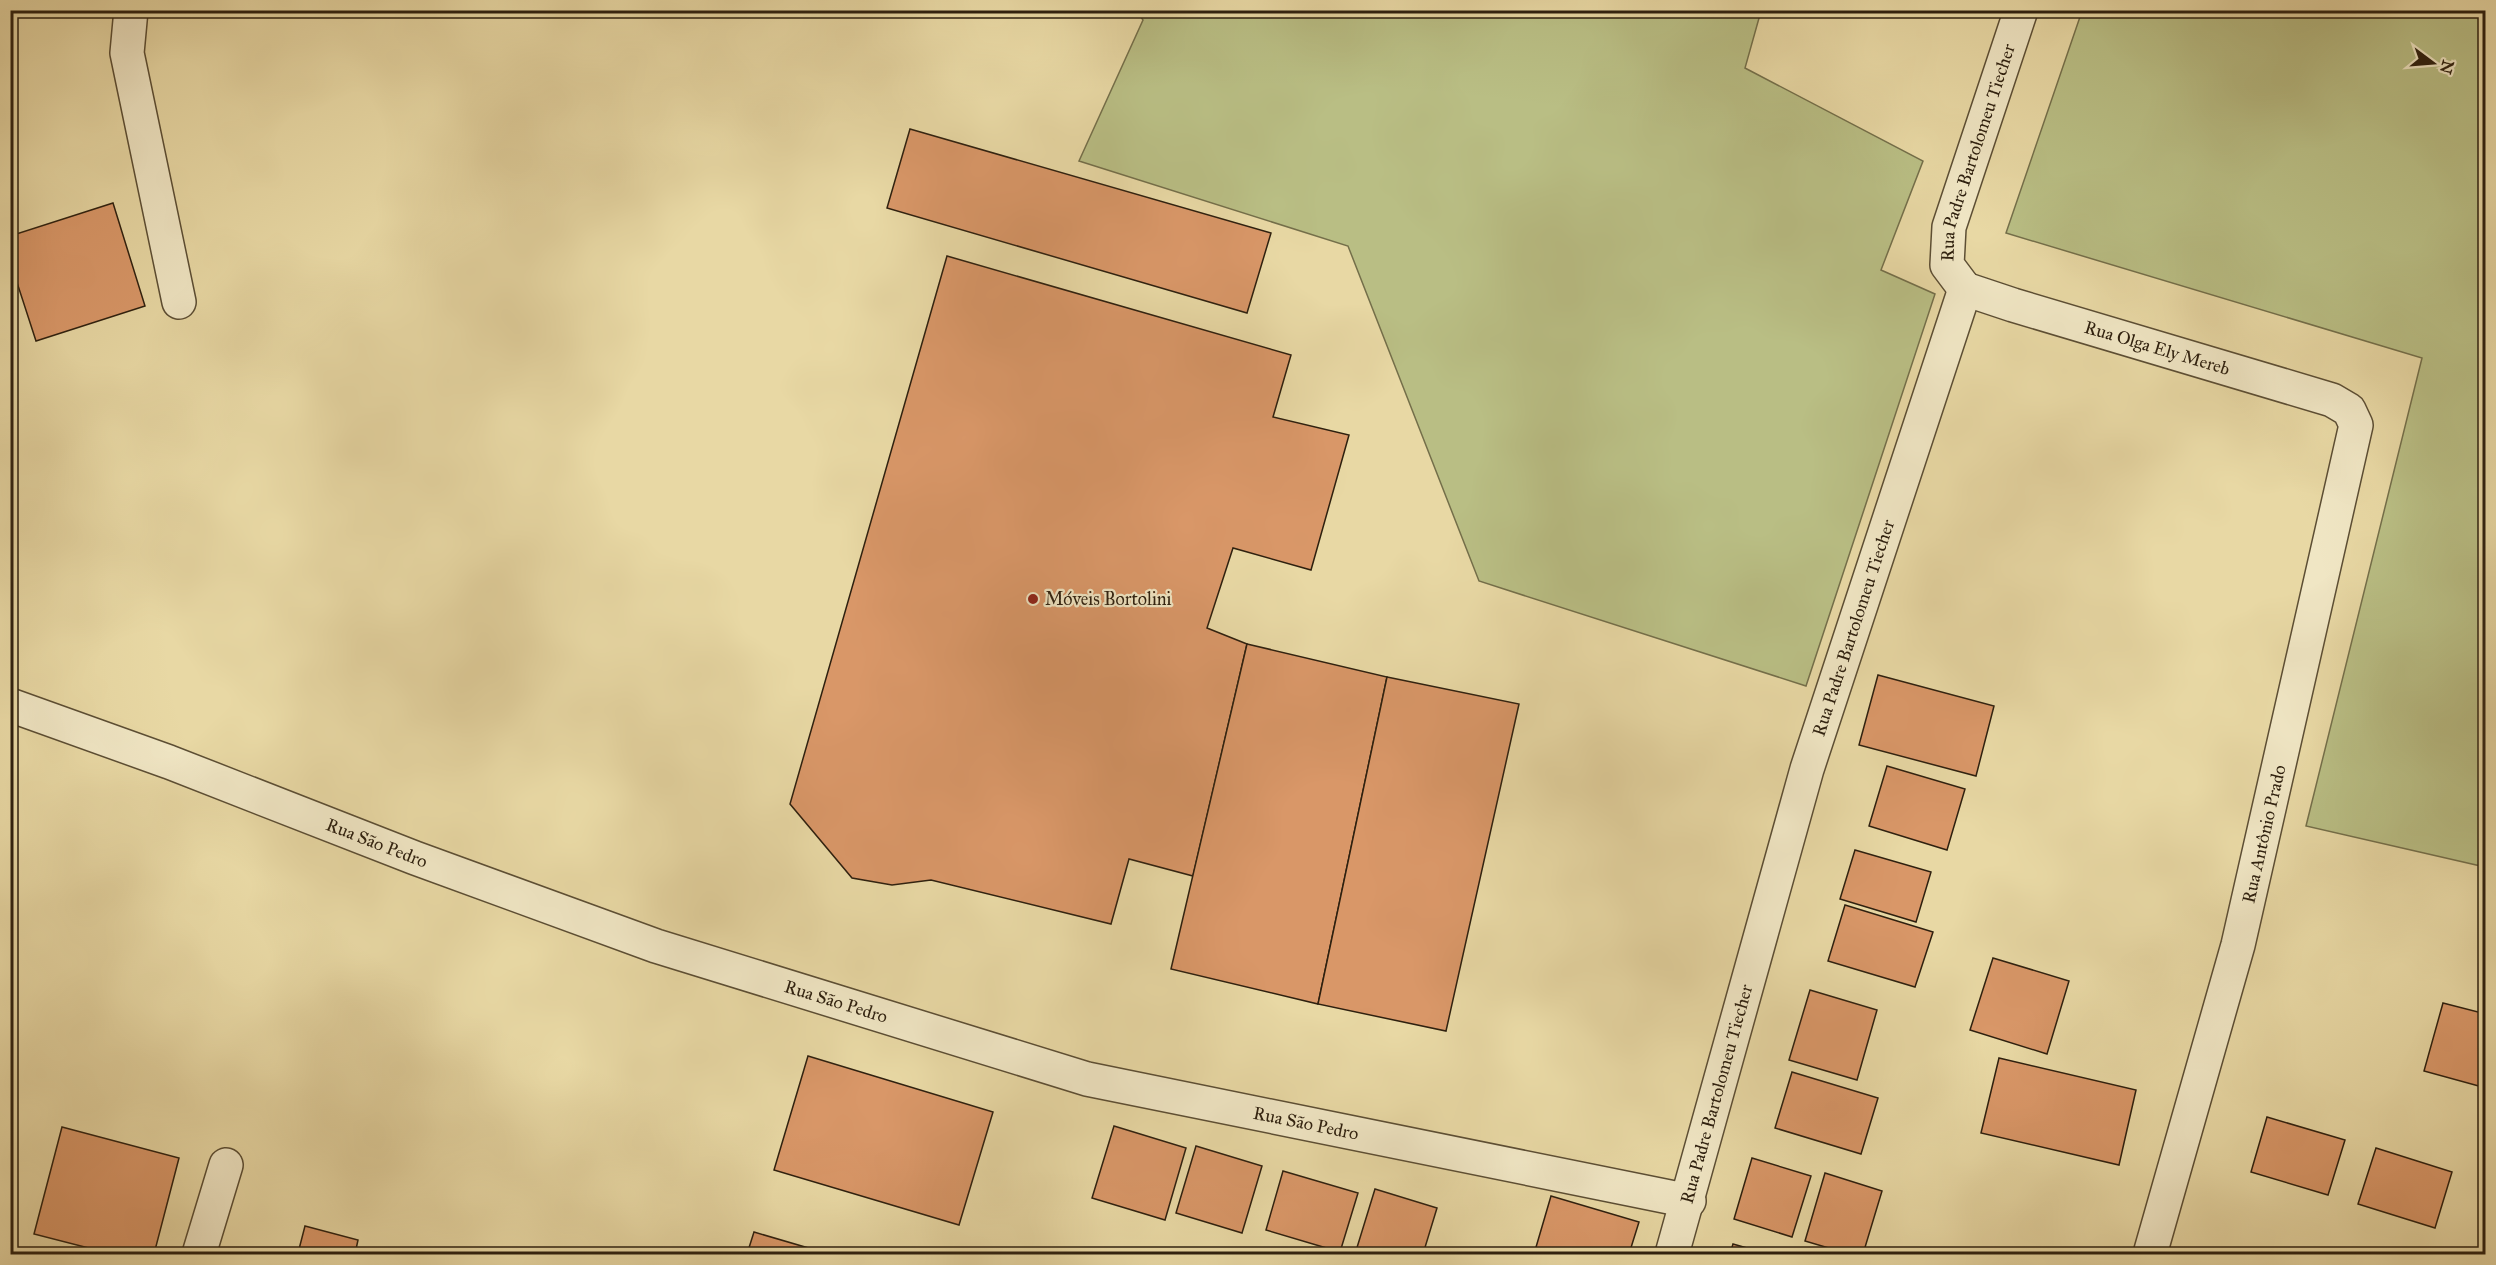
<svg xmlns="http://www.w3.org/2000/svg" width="2496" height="1265" font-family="'IM FELL Great Primer',serif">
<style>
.green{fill:#b9be84;stroke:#746f4a;stroke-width:1.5}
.building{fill:#d99768;stroke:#2e200f;stroke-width:1.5}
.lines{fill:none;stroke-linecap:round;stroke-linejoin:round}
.street-casing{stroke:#5c4e34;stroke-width:36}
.street{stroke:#f0e6c4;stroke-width:33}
.poi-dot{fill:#8f2418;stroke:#f0e6c4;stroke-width:2}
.labels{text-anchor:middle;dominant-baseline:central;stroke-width:4.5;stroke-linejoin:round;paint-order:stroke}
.street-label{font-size:18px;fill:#2e200f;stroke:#f0e6c4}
.poi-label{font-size:18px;fill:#2e200f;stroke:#f0e6c4;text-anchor:start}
</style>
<rect width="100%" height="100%" fill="#e8d8a4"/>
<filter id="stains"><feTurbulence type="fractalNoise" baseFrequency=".00333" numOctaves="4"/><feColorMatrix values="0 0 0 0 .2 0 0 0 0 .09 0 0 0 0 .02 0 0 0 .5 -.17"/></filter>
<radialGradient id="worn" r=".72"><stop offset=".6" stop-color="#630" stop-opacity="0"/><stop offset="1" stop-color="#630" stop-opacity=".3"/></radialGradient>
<g class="green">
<path d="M1137,11H1761L1745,68L1923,161L1881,270L1935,294L1806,686L1479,581L1348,246L1079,161L1143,20Z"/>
<path d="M2082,11H2485V867L2306,826L2422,358L2006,233Z"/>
</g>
<g class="building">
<path d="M910,129L1271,233L1247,313L887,208Z"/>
<path d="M113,203L145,306L36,341L10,261V236Z"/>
<path d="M947,256L1291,355L1273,417L1349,435L1311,570L1233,548L1207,628L1247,644L1193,876L1129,859L1111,924L931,880L892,885L852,878L790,804Z"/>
<path d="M1247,644L1387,677L1318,1004L1171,969Z"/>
<path d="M1878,675L1994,706L1976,776L1859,745Z"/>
<path d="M1387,677L1519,704L1446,1031L1318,1004Z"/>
<path d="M1887,766L1965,789L1947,850L1869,826Z"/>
<path d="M1855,850L1931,872L1916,922L1840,899Z"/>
<path d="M1845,905L1933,932L1915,987L1828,961Z"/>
<path d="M1993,958L2069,981L2047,1054L1970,1030Z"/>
<path d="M1810,990L1877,1010L1857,1080L1789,1060Z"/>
<path d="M2443,1003L2486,1014V1088L2424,1071Z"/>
<path d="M808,1056L993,1112L959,1225L774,1170Z"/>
<path d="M1999,1058L2136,1090L2119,1165L1981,1133Z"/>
<path d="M1792,1072L1878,1098L1861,1154L1775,1128Z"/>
<path d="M2267,1117L2345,1140L2328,1195L2251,1172Z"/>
<path d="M1114,1126L1186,1148L1165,1220L1092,1198Z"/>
<path d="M62,1127L179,1158L154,1254H112L34,1234Z"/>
<path d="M1196,1146L1262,1166L1242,1233L1176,1213Z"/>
<path d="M2376,1148L2452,1172L2435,1228L2358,1204Z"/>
<path d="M1752,1158L1811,1176L1792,1237L1734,1219Z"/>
<path d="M1283,1171L1358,1193L1340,1252L1266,1230Z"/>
<path d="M1825,1173L1882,1191L1863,1254H1849L1805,1241Z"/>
<path d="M1375,1189L1437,1208L1423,1254H1355Z"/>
<path d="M1551,1196L1639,1222L1629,1254H1534Z"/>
<path d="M305,1226L358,1240L355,1254L298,1253Z"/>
<path d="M754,1232L829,1254H747Z"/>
<path d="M1733,1244L1768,1254H1730Z"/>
</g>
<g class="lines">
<defs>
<g id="street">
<path d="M131,10L127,53L179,302"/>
<path id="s1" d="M1965,289L2013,305L2332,400L2349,410L2356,425L2238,945L2150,1254"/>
<path id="s2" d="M1965,289L1947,265L1949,227L2021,10"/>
<path id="s3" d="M10,705L169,762L415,858L656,946L1087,1079L1689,1201"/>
<path d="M199,1254L226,1165"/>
<path id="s4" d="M1672,1254L1807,769L1965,289"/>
</g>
</defs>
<use href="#street" class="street-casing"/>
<use href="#street" class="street"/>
</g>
<circle class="poi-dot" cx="1033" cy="599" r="6"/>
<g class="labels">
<g class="street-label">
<text stroke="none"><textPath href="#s2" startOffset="147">Rua Padre Bartolomeu Tiecher</textPath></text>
<text stroke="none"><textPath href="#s1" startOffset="201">Rua Olga Ely Mereb</textPath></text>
<text stroke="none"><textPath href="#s4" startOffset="652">Rua Padre Bartolomeu Tiecher</textPath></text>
<text transform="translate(2264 834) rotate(-77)">Rua Antônio Prado</text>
<text stroke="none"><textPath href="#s3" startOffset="392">Rua São Pedro</textPath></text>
<text stroke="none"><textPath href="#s3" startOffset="878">Rua São Pedro</textPath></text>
<text stroke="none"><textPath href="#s4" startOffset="166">Rua Padre Bartolomeu Tiecher</textPath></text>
<text stroke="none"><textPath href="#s3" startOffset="1364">Rua São Pedro</textPath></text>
</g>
<g class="poi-label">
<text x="1045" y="599">Móveis Bortolini</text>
</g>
</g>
<rect width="2496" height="1265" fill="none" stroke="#e8d8a4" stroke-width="36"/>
<rect x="12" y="12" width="2472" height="1241" fill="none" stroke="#2e200f" stroke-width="3"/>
<rect x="18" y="18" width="2460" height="1229" fill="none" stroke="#2e200f" stroke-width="1.5"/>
<g transform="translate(2433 63) rotate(106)" stroke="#f0e6c4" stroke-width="4.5" paint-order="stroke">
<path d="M0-4.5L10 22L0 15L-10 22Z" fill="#2e200f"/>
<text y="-9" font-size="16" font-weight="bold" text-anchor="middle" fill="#2e200f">N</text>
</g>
<rect width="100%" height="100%" filter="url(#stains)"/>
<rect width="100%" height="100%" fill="url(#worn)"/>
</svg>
